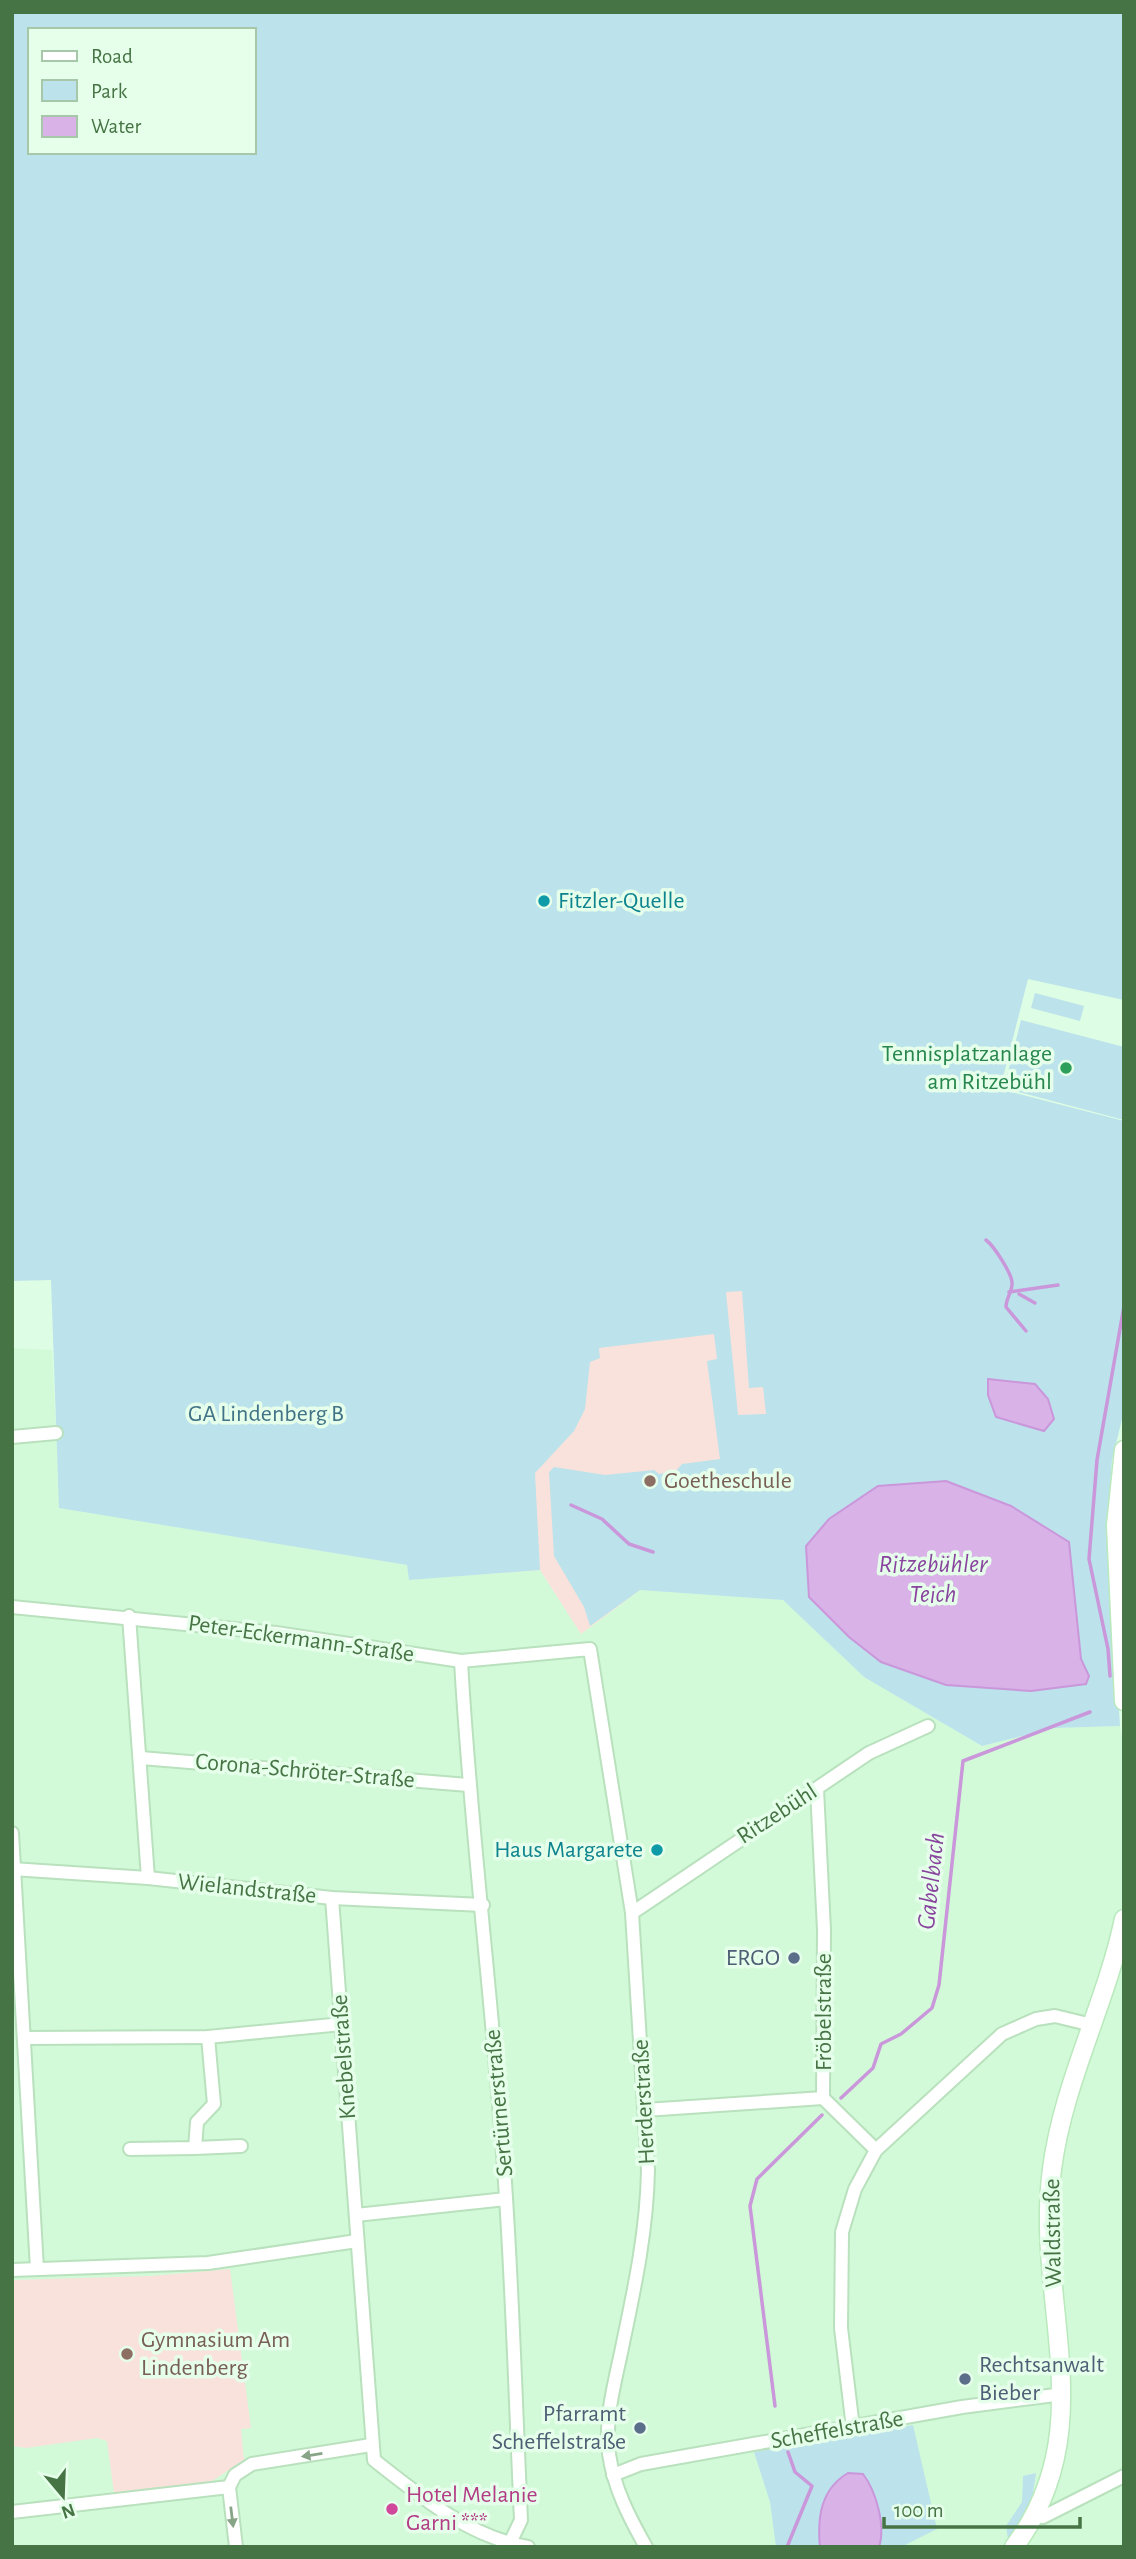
<svg xmlns="http://www.w3.org/2000/svg" width="1136" height="2559" font-family="'Alegreya Sans',sans-serif">
<style>
.residential{fill:#d2fad8}
.education{fill:#f9e2db}
.green{fill:#bce2eb;fill-rule:evenodd}
.water{fill:#d9b2e7;stroke:#c997da;stroke-width:2}
.lines{fill:none;stroke-linecap:round;stroke-linejoin:round}
.stream{stroke:#c997da;stroke-width:3.5}
.street-casing{stroke:#b9e1bd;stroke-width:16}
.secondary-casing{stroke:#b9e9bc;stroke-width:21}
.street{stroke:#fff;stroke-width:12}
.secondary{stroke:#fff;stroke-width:18}
.oneway{fill:#87a586}
.culture-dot{fill:#0f9aa8;stroke:#e5ffea;stroke-width:2.5}
.leisure-dot{fill:#2e9e5b;stroke:#e5ffea;stroke-width:2.5}
.education-dot{fill:#8d6e63;stroke:#e5ffea;stroke-width:2.5}
.service-dot{fill:#5c6f8a;stroke:#e5ffea;stroke-width:2.5}
.hotel-dot{fill:#d1479c;stroke:#e5ffea;stroke-width:2.5}
.labels{text-anchor:middle;dominant-baseline:central;stroke-width:7;stroke-linejoin:round;paint-order:stroke}
.culture-label{font-size:24px;fill:#0d838f;stroke:#e5ffea;text-anchor:start}
.leisure-label{font-size:24px;fill:#27864d;stroke:#e5ffea;text-anchor:end}
.park-label{font-size:24px;fill:#417287;stroke:#e5ffea}
.education-label{font-size:24px;fill:#785e54;stroke:#e5ffea;text-anchor:start}
.street-label{font-size:24px;fill:#477445;stroke:#e5ffea}
.service-label{font-size:24px;fill:#4e5e75;stroke:#e5ffea;text-anchor:end}
.hotel-label{font-size:24px;fill:#b23c85;stroke:#e5ffea;text-anchor:start}
.water-label{font-size:26px;font-style:italic;fill:#89459e;stroke:#e5ffea}
</style>
<rect width="100%" height="100%" fill="#ddfde4"/>
<path class="residential" d="M12,1348L52,1350L60,1508L407,1565L409,1580L540,1570L581,1634L640,1590L783,1600L864,1677L982,1746L1054,1728L1120,1726L1124,1754V2547H12Z"/>
<g class="education">
<path d="M802,1245L814,1434L640,1590L581,1634L540,1570L499,1573L495,1404L633,1274Z"/>
<path d="M230,2269L251,2428L241,2429L244,2460L212,2481L114,2494L107,2441L97,2438L26,2448L12,2446V2280L151,2276Z"/>
</g>
<g class="green">
<path d="M12,12H1124V1000L1028,979L1000,1089L1124,1121V1411L1112,1460L1107,1525L1120,1726L1054,1728L982,1746L864,1677L783,1600L640,1590L590,1626L584,1607L554,1556L549,1472L554,1467L605,1475L654,1470L659,1474L676,1471L682,1464L720,1459L707,1361L717,1359L714,1334L599,1348L600,1358L590,1362L585,1409L574,1431L535,1473L540,1570L409,1580L407,1565L59,1508L51,1280L12,1281ZM30,30H254V152H30ZM742,1291L749,1388L763,1387L766,1414L738,1415L726,1292ZM988,1379L1035,1384L1044,1431L996,1417L988,1395ZM878,1486L1076,1621L1081,1659L1089,1676L1079,1685L1031,1691L946,1685L881,1662L829,1519Z"/>
<path d="M1035,993L1084,1006L1080,1021L1031,1008Z"/>
<path d="M1021,1020L1124,1047V1120L1004,1088Z"/>
<path d="M913,2425L937,2529L901,2547H776L770,2502L754,2452Z"/>
<path d="M1036,2473C1032,2500 1031,2522 1008,2539L1006,2526L1022,2502L1023,2476Z"/>
</g>
<g class="water">
<path d="M988,1379L1035,1384L1048,1399L1054,1419L1044,1431L996,1417L988,1395Z"/>
<path d="M946,1481L1011,1506L1069,1542L1081,1659L1089,1676L1086,1684L1031,1691L946,1685L881,1662L849,1637L809,1597L806,1546L829,1519L878,1486Z"/>
<path d="M848,2473L863,2474C876,2491 886,2526 879,2547H820C817,2517 821,2489 848,2473Z"/>
</g>
<g class="lines">
<g class="stream">
<path d="M986,1240C994,1246 1013,1275 1012,1284C1012,1292 1006,1298 1006,1307L1026,1331"/>
<path d="M1009,1292L1058,1285"/>
<path d="M1019,1294L1035,1303"/>
<path d="M571,1505L602,1519L629,1544L653,1552"/>
<path d="M1110,1676L1108,1649L1089,1559L1097,1460L1124,1306"/>
<path d="M841,2098L873,2068L881,2044L901,2034L932,2008L939,1985L963,1761L1090,1712"/>
<path d="M775,2406L750,2206L757,2179L822,2115"/>
<path d="M787,2547L812,2486L795,2472L788,2452"/>
</g>
<defs>
<g id="street">
<path d="M12,1437L56,1433"/>
<path d="M12,1607L276,1633L461,1661L590,1649L632,1913L648,2170C647,2229 635,2286 623,2343C616,2379 604,2417 609,2454C614,2488 629,2517 646,2547"/>
<path d="M129,1616L148,1878"/>
<path d="M461,1661C471,1841 495,2019 506,2198C513,2305 516,2413 521,2520L508,2547"/>
<path d="M141,1758L468,1785"/>
<path d="M12,1833L37,2269"/>
<path d="M12,1869L148,1878L332,1898L483,1905"/>
<path d="M332,1898L374,2460C420,2496 469,2537 528,2547"/>
<path d="M632,1913L869,1753L928,1726"/>
<path d="M25,2038L208,2037L342,2024"/>
<path d="M823,2098L876,2150"/>
<path d="M645,2110L823,2098L824,1930L817,1789"/>
<path d="M195,2148L241,2146"/>
<path d="M130,2149L195,2148L197,2122L214,2104L208,2037"/>
<path d="M356,2215L506,2199"/>
<path d="M12,2270L208,2263L357,2241"/>
<path d="M853,2428L841,2328L842,2232L855,2189L876,2150L1002,2034L1036,2019L1055,2016L1092,2025"/>
<path d="M613,2475L641,2464L962,2407L1063,2394"/>
<path d="M229,2487L236,2547"/>
<path d="M12,2512L229,2487L235,2475L252,2464L371,2445"/>
<path d="M1034,2516L1043,2517L1124,2476"/>
</g>
<g id="secondary">
<path d="M1124,1450L1116,1525L1124,1701"/>
<path d="M1014,2547C1104,2428 1034,2301 1052,2169C1063,2083 1106,2004 1124,1919"/>
</g>
</defs>
<use href="#street" class="street-casing"/>
<use href="#secondary" class="secondary-casing"/>
<use href="#street" class="street"/>
<use href="#secondary" class="secondary"/>
</g>
<defs><path id="oneway-solid" d="M-6-.8H1V-3.2L6.5 0L1 3.2V.8H-6Z" transform="scale(1.75)"/></defs>
<g class="oneway">
<use href="#oneway-solid" transform="translate(312 2455) rotate(171)"/>
<use href="#oneway-solid" transform="translate(232 2517) rotate(83)"/>
</g>
<g class="culture-dot">
<circle cx="544" cy="901" r="7"/>
<circle cx="657" cy="1850" r="7"/>
</g>
<circle class="leisure-dot" cx="1066" cy="1068" r="7"/>
<g class="education-dot">
<circle cx="650" cy="1481" r="7"/>
<circle cx="127" cy="2354" r="7"/>
</g>
<g class="service-dot">
<circle cx="794" cy="1958" r="7"/>
<circle cx="965" cy="2379" r="7"/>
<circle cx="640" cy="2428" r="7"/>
</g>
<circle class="hotel-dot" cx="392" cy="2509" r="7"/>
<g class="labels">
<g class="culture-label">
<text x="558" y="901">Fitzler-Quelle</text>
<text x="643" y="1850" text-anchor="end">Haus Margarete</text>
</g>
<g class="leisure-label">
<text x="1052" y="1054">Tennisplatzanlage<tspan x="1052" dy="28">am Ritzebühl</tspan></text>
</g>
<g class="park-label">
<text x="266" y="1414">GA Lindenberg B</text>
</g>
<g class="education-label">
<text x="664" y="1481">Goetheschule</text>
<text x="141" y="2340">Gymnasium Am<tspan x="141" dy="28">Lindenberg</tspan></text>
</g>
<g class="street-label">
<text transform="translate(301 1639) rotate(8)">Peter-Eckermann-Straße</text>
<text transform="translate(305 1771) rotate(5)">Corona-Schröter-Straße</text>
<text transform="translate(777 1814) rotate(-33)">Ritzebühl</text>
<text transform="translate(247 1889) rotate(6)">Wielandstraße</text>
<text transform="translate(824 2012) rotate(-90)">Fröbelstraße</text>
<text transform="translate(344 2057) rotate(-94)">Knebelstraße</text>
<text transform="translate(644 2102) rotate(-93)">Herderstraße</text>
<text transform="translate(499 2103) rotate(-95)">Sertürnerstraße</text>
<text transform="translate(1053 2233) rotate(-91)">Waldstraße</text>
<text transform="translate(837 2430) rotate(-10)">Scheffelstraße</text>
</g>
<g class="service-label">
<text x="780" y="1958">ERGO</text>
<text x="979" y="2365" text-anchor="start">Rechtsanwalt<tspan x="979" dy="28">Bieber</tspan></text>
<text x="626" y="2414">Pfarramt<tspan x="626" dy="28">Scheffelstraße</tspan></text>
</g>
<g class="hotel-label">
<text x="406" y="2495">Hotel Melanie<tspan x="406" dy="28">Garni ***</tspan></text>
</g>
<g class="water-label">
<text x="933" y="1564">Ritzebühler<tspan x="933" dy="30">Teich</tspan></text>
<text transform="translate(931 1881) rotate(-84)">Gabelbach</text>
</g>
</g>
<rect width="1136" height="2559" fill="none" stroke="#477445" stroke-width="28"/>
<rect x="28" y="28" width="228" height="126" fill="#e5ffea" stroke="#a6c7a8" stroke-width="2"/>
<rect x="42" y="51" width="35" height="10" fill="#ffffff" stroke="#a6c7a8" stroke-width="2"/>
<text x="91" y="63" font-size="21" fill="#477445">Road</text>
<rect x="42" y="80" width="35" height="21" fill="#bce2eb" stroke="#a6c7a8" stroke-width="2"/>
<text x="91" y="98" font-size="21" fill="#477445">Park</text>
<rect x="42" y="116" width="35" height="21" fill="#d9b2e7" stroke="#a6c7a8" stroke-width="2"/>
<text x="91" y="133" font-size="21" fill="#477445">Water</text>
<g transform="translate(63 2496) rotate(161)" stroke="#e5ffea" stroke-width="5" paint-order="stroke">
<path d="M0-5L12 26L0 18L-12 26Z" fill="#477445"/>
<text y="-10" font-size="19" font-weight="bold" text-anchor="middle" fill="#477445">N</text>
</g>
<path d="M884 2517v10h196v-10" fill="none" stroke="#477445" stroke-width="3.5"/>
<text x="894" y="2517" font-size="21" fill="#477445" stroke="#e5ffea" stroke-width="5" paint-order="stroke">100 m</text>
</svg>
